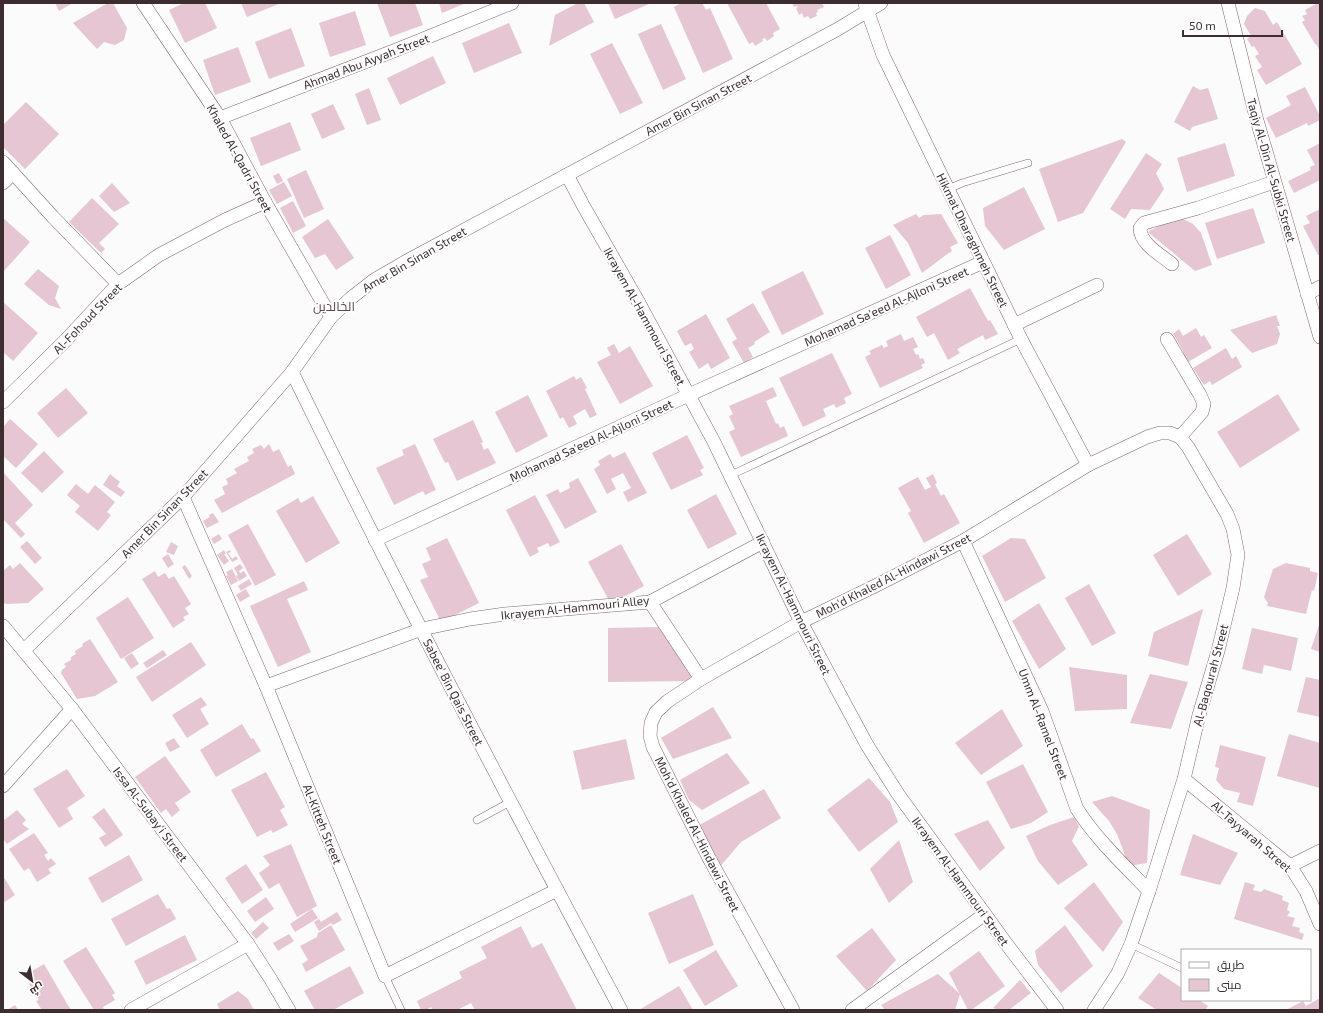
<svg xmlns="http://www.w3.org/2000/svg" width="1323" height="1013" font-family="'Exo 2',Cairo,sans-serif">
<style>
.building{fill:#e5c6d2}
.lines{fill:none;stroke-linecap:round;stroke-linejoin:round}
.service-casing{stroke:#846669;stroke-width:8}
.minor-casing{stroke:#846669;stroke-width:14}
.service{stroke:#fff;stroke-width:7}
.minor{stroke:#fff;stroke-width:13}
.labels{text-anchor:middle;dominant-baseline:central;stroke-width:4;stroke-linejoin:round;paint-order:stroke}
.street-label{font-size:12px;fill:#3c2e30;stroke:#fff}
.neighbourhood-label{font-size:13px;fill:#604447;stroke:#fff}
</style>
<rect width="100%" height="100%" fill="#fbfbfb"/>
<g class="building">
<path d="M55,3H73L59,11Z"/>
<path d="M108,3H113L127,28L124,40L115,45L104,42L97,49L73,23Z"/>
<path d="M184,3H205L217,28L185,43L169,10Z"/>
<path d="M241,3H281L247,17Z"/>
<path d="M377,3H415L423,25L390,37Z"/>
<path d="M439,3H466L442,13Z"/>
<path d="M578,3H584L594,22L549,46L555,15Z"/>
<path d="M608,3H651L615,19Z"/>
<path d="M681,3H702L706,10L710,8L733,59L703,73L674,7Z"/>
<path d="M727,3H766L780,29L773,33L774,36L767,41L765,38L762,39L763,41L755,46L753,42L749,44Z"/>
<path d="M792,3H822L824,7L817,10L818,12L816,13L817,16L810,19L808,16L804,18L802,13L799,15L796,8L798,7L797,6L794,7Z"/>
<path d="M1318,3H1320V51L1316,44H1315L1302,22L1305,20L1302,16L1307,14L1305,10Z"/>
<path d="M1255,8L1265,11L1273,25L1277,22L1302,64L1266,85L1257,70L1262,67L1255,56L1259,54L1254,46L1252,47L1247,39L1251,36L1244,24L1247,16Z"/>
<path d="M355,11L366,45L330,57L319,23Z"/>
<path d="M509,23L522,53L474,73L462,43Z"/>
<path d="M661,24L686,79L663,90L638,34Z"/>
<path d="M291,28L305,66L269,79L255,42Z"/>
<path d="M612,43L643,103L620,114L590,54Z"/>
<path d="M238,47L251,82L215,95L203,60Z"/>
<path d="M433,56L446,83L400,105L387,78Z"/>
<path d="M1193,86L1200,90L1208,88L1218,119L1192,127L1190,131L1174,122Z"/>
<path d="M1305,87L1320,116V120L1308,126L1307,123L1276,138L1266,118L1291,105L1286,96Z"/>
<path d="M369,88L381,120L367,125L355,94Z"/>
<path d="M26,102L59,134L25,169L3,147V125Z"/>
<path d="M333,104L345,129L322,139L311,114Z"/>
<path d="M290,122L301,150L261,166L250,138Z"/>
<path d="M1122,139L1126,142L1083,213L1058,222L1039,169Z"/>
<path d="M1225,143L1235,176L1187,192L1177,158Z"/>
<path d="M1320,143V180L1294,193L1288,181L1311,170L1310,167L1315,165L1307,150Z"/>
<path d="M1146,153L1162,164L1156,173L1164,189L1150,210L1131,209L1125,219L1110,209Z"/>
<path d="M306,170L324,209L304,218L287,179Z"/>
<path d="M279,173L283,181L277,184L273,176Z"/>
<path d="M284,182L292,196L277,204L269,190Z"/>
<path d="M112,183L130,203L114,212L99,196Z"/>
<path d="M1024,187L1045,229L1004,250L985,226L983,208Z"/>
<path d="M92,198L119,224L99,243L105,249L101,253L69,222Z"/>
<path d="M293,201L306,226L293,233L280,208Z"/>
<path d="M1253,208L1265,243L1217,259L1205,223Z"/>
<path d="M1320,209V255H1318L1303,226L1310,223L1306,216Z"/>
<path d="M916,214L919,218L924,215L941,214L958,243L950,247L952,251L946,255L922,273L908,243L893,225Z"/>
<path d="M3,218L30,242L3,272Z"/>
<path d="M1181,218L1193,224L1201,233L1212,265L1195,271L1148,232L1164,223Z"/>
<path d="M328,219L354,258L336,270L325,254L315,258L302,237Z"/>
<path d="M890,235L911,275L886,289L865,248Z"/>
<path d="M38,269L59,286L55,298L61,309L49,305L24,284Z"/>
<path d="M803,271L824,314L782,335L761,292Z"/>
<path d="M970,288L988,321L990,320L998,334L985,340L983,335L957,349L960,353L948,360L934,333L927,337L916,317Z"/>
<path d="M3,302L38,333L13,361L3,352Z"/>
<path d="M753,303L770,332L754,342L755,344L748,348L753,357L744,363L732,342L737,339L726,319Z"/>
<path d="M706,314L730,358L711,369L708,363L699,369L689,352L694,349L691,343L685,346L677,331Z"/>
<path d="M1276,315L1280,326H1277L1280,334L1277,344L1252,353L1230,330Z"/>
<path d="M1196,328L1201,337L1204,335L1212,348L1188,362L1183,353V351L1173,334L1179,329L1183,336Z"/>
<path d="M901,334L904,341L913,337L918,347L913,349L916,355L918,354L920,359L923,358L925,363L921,365L923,368L880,388L865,357L871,354L869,351L882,345L884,348L888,346L886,341Z"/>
<path d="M614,344L619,353L630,346L653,386L620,404L597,362L611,355L607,348Z"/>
<path d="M1226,348L1232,359L1236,356L1242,367L1212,385L1210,381L1204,385L1193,368Z"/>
<path d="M832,353L852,394L844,398L846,403L836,408L834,404L823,409L826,416L803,427L779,378Z"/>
<path d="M574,376L576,380L581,377L587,388L585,389L597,415L590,418L585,409L573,416L577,424L569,428L563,417L560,419L546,391Z"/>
<path d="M773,387L777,396L766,401L776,424L778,423L780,428L784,426L788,436L741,457L729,432L735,429L729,416L733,414L729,406Z"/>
<path d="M66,388L88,413L58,438L37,413Z"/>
<path d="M1278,394L1300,430L1240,468L1217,432Z"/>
<path d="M528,395L548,436L516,453L495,412Z"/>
<path d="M10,419L38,444L16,468L3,456V427Z"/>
<path d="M473,420L483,442L481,443L484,450L488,448L496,463L457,481L448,462L445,463L433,439Z"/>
<path d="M687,435L704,468L700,470L703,475L671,490L652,453Z"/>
<path d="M269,444L273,452L279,449L288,467L291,465L295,474L222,513L214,500L225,494L222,487L228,484L226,479L237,473L234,469L249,461L247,457L254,453L252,449L261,445L264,449Z"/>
<path d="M415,444L436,490L425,495L423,491L394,505L376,468L404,455L402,450Z"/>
<path d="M44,451L64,472L42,493L21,473Z"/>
<path d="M625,452L647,493L628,502L623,492L631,488L623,473L611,479L616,489L607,494L594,469L600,465L598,461L610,454L613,458Z"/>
<path d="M3,472L33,505L15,523L25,534L21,538L3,519Z"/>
<path d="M110,474L120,482L117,486L125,492L121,497L103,485Z"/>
<path d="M933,474L937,483L935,484L941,496L944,494L960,523L924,543L908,513L911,511L898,488L918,477L925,490L931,487L926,478Z"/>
<path d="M578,478L597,512L565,529L546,495L558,489L560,493L570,488L569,483Z"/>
<path d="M76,484L88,494L95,485L115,502L107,512L111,515L98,531L75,512L80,506L67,495Z"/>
<path d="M716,494L737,534L708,549L687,510Z"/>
<path d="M535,495L560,542L550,547L548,543L537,548L539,552L530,557L506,510Z"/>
<path d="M313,496L340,543L306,563L276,511L298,498L301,503Z"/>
<path d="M213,513L219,522L207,528L203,521L210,517L209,515Z"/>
<path d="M248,524L276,575L255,586L228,535Z"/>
<path d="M219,534L222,539L214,544L211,539Z"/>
<path d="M1187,534L1212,574L1178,596L1153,555Z"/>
<path d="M447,538L479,603L441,622L420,580L428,577L422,564L431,560L426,548Z"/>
<path d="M1011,538L1025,539L1046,578L1005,602L982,556Z"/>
<path d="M27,541L42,558L35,564L20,547Z"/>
<path d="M171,542L178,546L174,555L166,552Z"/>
<path d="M621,544L644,586L611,604L588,562Z"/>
<path d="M224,550L226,554H224L229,561L224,565L217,555Z"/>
<path d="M230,550L231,552L228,553L232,559L236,556L238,559L232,562L226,552Z"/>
<path d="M168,554L174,564L168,568L162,558Z"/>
<path d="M20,563L44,589L28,603L7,604L3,603V571L10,565L13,569Z"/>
<path d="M1286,563L1310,568V571L1318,573L1314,591L1312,590L1306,614L1267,606L1268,603L1264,597L1273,569Z"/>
<path d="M240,564L243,568L239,571L240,573L244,571L247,576L239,581L236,576L238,575L234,568Z"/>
<path d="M185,565L192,576L189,579L182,567Z"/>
<path d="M232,569L238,581L231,585L226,576L228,575L226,572Z"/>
<path d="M155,571L158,577L165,573L169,579L174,576L191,604L185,608L189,614L183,617L185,620L173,628L142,579Z"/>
<path d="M249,579L252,584L241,591L238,586Z"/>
<path d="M304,581L308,590L287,599L311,652L278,667L250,606Z"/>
<path d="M1089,584L1116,633L1092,646L1065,598Z"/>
<path d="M246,589L250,596L240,602L236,595Z"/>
<path d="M128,597L154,638L121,659L96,618Z"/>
<path d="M1039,603L1066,649L1039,669L1012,621Z"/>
<path d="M1203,609L1188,666L1148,656L1154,632Z"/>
<path d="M1320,622V652L1311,649Z"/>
<path d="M660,627L693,668V681L608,682V628Z"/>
<path d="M1252,628L1298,638L1291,671L1264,665L1262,674L1242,669Z"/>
<path d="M90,639L118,682L95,696L77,699L61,673L62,670L66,667L64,664L71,660V657L76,654L75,651L83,646L82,644Z"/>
<path d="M191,642L206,665L152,702L136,677Z"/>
<path d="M163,650L167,655L147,668L143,663Z"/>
<path d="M132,653L139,664L131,669L124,658Z"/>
<path d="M1069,667L1127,675V709L1075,711Z"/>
<path d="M1150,674L1188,682L1171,729L1130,723Z"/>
<path d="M1306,677L1320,680V717L1297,712Z"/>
<path d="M201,697L207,705L200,709L209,724L187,738L172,715Z"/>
<path d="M713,707L732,738L673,759L661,738Z"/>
<path d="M1002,709L1023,746L981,775L955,743Z"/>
<path d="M242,724L251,739L253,738L261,751L216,777L200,750Z"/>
<path d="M1289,734L1320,743V788L1277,776Z"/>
<path d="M174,738L180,747L170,752L165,743Z"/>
<path d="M626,739L635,779L582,790L573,751Z"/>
<path d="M1220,745L1266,757L1253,806L1237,802L1240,793L1224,789L1216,780L1219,768L1215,767Z"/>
<path d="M727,753L750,783L702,810L689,800L680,780Z"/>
<path d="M165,756L191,792L175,803L180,810L172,817L166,809L161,813L135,777Z"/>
<path d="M1023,764L1048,812L1031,823L1011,829L986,782Z"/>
<path d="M67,769L85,796L67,808L73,819L59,828L33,789Z"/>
<path d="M266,772L285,807L280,810L288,825L273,833L271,830L257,837L231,790Z"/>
<path d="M869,778L890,802L898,822L859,852L827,810Z"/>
<path d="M764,789L781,818L741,842L718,869L696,827Z"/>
<path d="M1112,796L1150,810L1147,863L1129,866L1117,834L1109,821L1092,802Z"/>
<path d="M104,808L123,835L105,847L99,838L106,834L92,817Z"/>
<path d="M17,810L26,820L22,824L29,829L7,844L3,839V821Z"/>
<path d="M1074,817L1079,826L1072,841L1088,865L1058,885L1038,861L1026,836L1050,825Z"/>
<path d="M988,820L1005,848L980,871L954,834Z"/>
<path d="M34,833L48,853L44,855L48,861L51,858L56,864L48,869L51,873L37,882L29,868L24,871L9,849Z"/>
<path d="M1193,834L1238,853L1220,885L1180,875Z"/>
<path d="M899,840L913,882L889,903L870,869Z"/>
<path d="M291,844L317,906L297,917L279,883L269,889L259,873L270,865L263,856Z"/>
<path d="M129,855L143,880L102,903L88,878Z"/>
<path d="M246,864L263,890L242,904L225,878Z"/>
<path d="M3,876L15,895L3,903Z"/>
<path d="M1094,882L1123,922L1103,952L1064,908Z"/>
<path d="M1245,882L1255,885L1253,890L1261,892L1264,889L1283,896L1282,900L1289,903L1287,910L1290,912L1287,916L1295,918L1292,926L1300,928L1299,932L1304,934L1302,940L1234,919Z"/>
<path d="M158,894L167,909L170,908L176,919L126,946L111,919Z"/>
<path d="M693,894L714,945L669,964L648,913Z"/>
<path d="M266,897L274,909L255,922L247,911Z"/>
<path d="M312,909L318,918L295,932L290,924Z"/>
<path d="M337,912L342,920L333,925L331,923L319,931L314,922L319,919L321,922Z"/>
<path d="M263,922L269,928L256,939L251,933Z"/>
<path d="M331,925L345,950L306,972L302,964L308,960L300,946L317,937L318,933Z"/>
<path d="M1065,925L1093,966L1061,993L1038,965L1035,951Z"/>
<path d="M521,926L532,948L542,943L577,1010H475L471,1003L457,1010H433L431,1007L426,1010H421L417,1001L462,978L459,972L487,958L481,947Z"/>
<path d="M872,928L896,960L867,991L836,956Z"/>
<path d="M289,934L294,941L278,951L273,943Z"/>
<path d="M185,935L197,960L146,985L134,961Z"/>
<path d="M86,947L115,993L112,995L115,1000L103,1007L104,1010H94L63,961Z"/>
<path d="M716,950L738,986L705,1006L683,970Z"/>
<path d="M979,951L1005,986L971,1010H968L949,973Z"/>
<path d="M44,964L66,1002L71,1010H42L36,1001L39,1000L29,984L32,982L27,974Z"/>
<path d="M350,966L364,993L333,1010H315L304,991Z"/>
<path d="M1159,973L1182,988V1000H1199L1208,1006L1205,1010H1157L1138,998Z"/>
<path d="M938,974L960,994L955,1010H885L881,1005Z"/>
<path d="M1020,980L1031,993L1009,1010H1000L993,1008Z"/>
<path d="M679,986L693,1010H639Z"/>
<path d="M238,991L248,999L254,1010H220L217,1004Z"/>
<path d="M1320,998V1010H1286L1303,1001L1306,1006Z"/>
<path d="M15,1005L18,1010H7Z"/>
</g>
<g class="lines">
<defs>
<g id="service">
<path d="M948,189L962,183L1028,163"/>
<path d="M731,475L1021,339"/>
<path d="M477,820L510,802"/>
<path d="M1131,944L1182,968"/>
<path d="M385,976L401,1010"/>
</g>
<g id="minor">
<path d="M143,3L220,118L265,202L331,317"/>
<path d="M1228,3L1256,117L1320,337"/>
<path d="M865,4L883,55L948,189L1021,339L1088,465"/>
<path d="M220,118L396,50L512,3"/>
<path d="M3,162L53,217L118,284"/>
<path d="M567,175L584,207L639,303L714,442L801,622L867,745L898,794L1008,946L1057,1010"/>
<path d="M3,183L13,173"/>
<path d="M1172,264C1161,255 1140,244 1140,228L1144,223L1198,208L1274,182"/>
<path d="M1307,294L1320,287"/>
<path d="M1014,325L1097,285"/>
<path d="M1167,339L1200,395L1204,404L1202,412L1180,437"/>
<path d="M292,372C397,587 508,799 621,1010"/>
<path d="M3,402L65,341L118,284L159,255L225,220L265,202"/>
<path d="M183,497L266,686L385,976L557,890"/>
<path d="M375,540L671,403L983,262"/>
<path d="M963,541L1042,711L1077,809C1097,840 1124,865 1149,891"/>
<path d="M650,602L701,679"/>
<path d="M3,626L72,709L248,944L270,978L289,1010"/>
<path d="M24,650L183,497L292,372L331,317L351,298L374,280L405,262L838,29L881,3"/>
<path d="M266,686L422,629L470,619L505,614L650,602L763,542"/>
<path d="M1184,779L1290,866L1306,891L1320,924"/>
<path d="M3,786L72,709"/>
<path d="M1290,866L1320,851"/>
<path d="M131,1010L248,944"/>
<path d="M793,1010L709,858L653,747L650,736L651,723L656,712L668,701L701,679L801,622L879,584L963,541L1088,465L1147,437L1160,433H1170L1180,437L1188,447L1227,514L1233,529L1238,555L1233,588L1218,651L1199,715L1184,779L1149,891L1131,944L1118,973L1094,1010"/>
<path d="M852,1010L985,914"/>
</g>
</defs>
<use href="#service" class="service-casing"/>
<use href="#minor" class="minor-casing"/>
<use href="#service" class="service"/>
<use href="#minor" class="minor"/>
</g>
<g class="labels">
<g class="street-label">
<text transform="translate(366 61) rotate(-21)">Ahmad Abu Ayyah Street</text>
<text transform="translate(698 104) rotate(-28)">Amer Bin Sinan Street</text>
<text transform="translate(240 158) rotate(61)">Khaled Al-Qadri Street</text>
<text transform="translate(1272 170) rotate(74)">Taqiy Al-Din Al-Subki Street</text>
<text transform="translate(973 240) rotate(64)">Hikmat Dharaghmeh Street</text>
<text transform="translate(414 259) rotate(-30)">Amer Bin Sinan Street</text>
<text transform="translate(886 306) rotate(-24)">Mohamad Sa'eed Al-Ajloni Street</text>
<text transform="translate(645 316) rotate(61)">Ikrayem Al-Hammouri Street</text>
<text transform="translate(87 318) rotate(-46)">Al-Fohoud Street</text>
<text transform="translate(591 440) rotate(-25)">Mohamad Sa'eed Al-Ajloni Street</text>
<text transform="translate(164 513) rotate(-46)">Amer Bin Sinan Street</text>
<text transform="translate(893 575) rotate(-27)">Moh'd Khaled Al-Hindawi Street</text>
<text transform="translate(794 604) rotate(64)">Ikrayem Al-Hammouri Street</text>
<text transform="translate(575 607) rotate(-6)">Ikrayem Al-Hammouri Alley</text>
<text transform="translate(1210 675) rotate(-75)">Al-Baqourah Street</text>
<text transform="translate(454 692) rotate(63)">Sabee' Bin Qais Street</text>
<text transform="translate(1044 724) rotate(69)">Umm Al-Ramel Street</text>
<text transform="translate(151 814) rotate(53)">Issa Al-Subay'i Street</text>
<text transform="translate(323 824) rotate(68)">Al-Kitteh Street</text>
<text transform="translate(698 834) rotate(63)">Moh'd Khaled Al-Hindawi Street</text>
<text transform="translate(1252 836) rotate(41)">Al-Tayyarah Street</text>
<text transform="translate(961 881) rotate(54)">Ikrayem Al-Hammouri Street</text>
</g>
<g class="neighbourhood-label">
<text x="334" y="306">الخالدين</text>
</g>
</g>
<rect width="1323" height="1013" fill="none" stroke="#3c2e30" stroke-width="8"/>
<rect x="1181" y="949" width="130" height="52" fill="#ffffff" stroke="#b1abac"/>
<rect x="1189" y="962" width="20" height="6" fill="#ffffff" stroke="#b1abac"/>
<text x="1217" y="969" font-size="12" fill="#3c2e30">طريق</text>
<rect x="1189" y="979" width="20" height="12" fill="#e5c6d2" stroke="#b1abac"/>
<text x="1217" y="989" font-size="12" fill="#3c2e30">مبنى</text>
<g transform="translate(32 981) rotate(149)" stroke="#ffffff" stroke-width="3" paint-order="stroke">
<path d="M0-3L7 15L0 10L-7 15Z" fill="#3c2e30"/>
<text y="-6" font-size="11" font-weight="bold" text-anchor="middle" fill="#3c2e30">ش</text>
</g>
<path d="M1183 30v6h99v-6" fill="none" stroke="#3c2e30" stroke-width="2"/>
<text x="1189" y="30" font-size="12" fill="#3c2e30" stroke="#ffffff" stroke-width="3" paint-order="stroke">50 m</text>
</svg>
